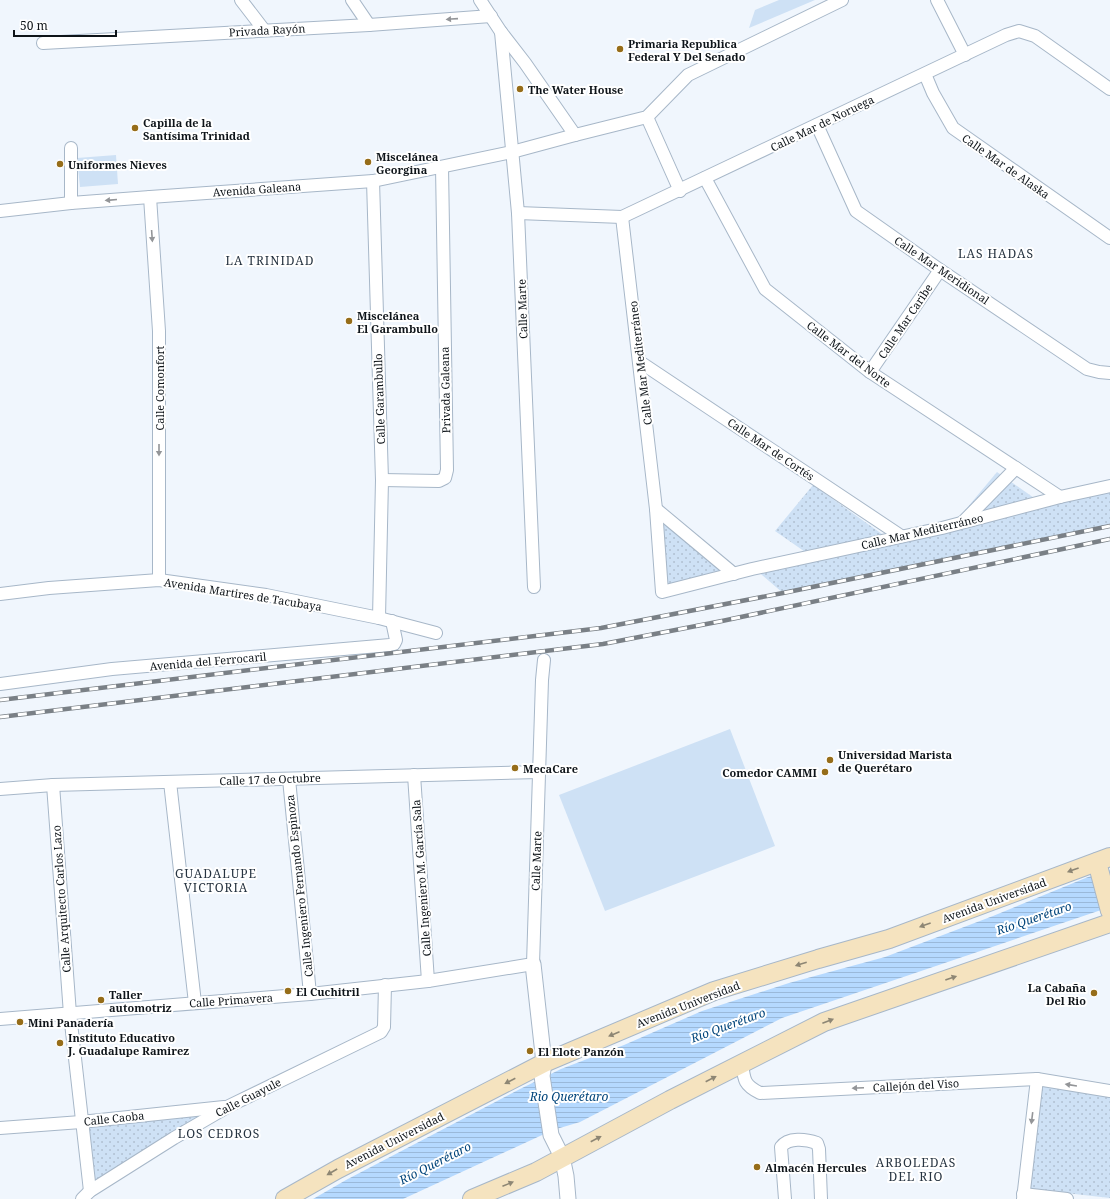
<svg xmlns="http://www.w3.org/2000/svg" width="1110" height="1199" font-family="'Noto Serif',serif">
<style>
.grass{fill:url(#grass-dots)}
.garden{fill:#cee1f5}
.water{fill:url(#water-rules)}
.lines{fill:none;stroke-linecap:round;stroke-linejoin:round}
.minor-casing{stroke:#a7b7c8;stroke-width:14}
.tertiary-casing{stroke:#a7b7c8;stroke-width:17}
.secondary-casing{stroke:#a7b7c8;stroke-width:20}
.minor{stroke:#fff;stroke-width:12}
.tertiary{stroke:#fff;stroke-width:15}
.secondary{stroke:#f5e3bf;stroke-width:18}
.rail-casing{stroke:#7a8086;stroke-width:4.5}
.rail{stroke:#fff;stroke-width:3;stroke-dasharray:9;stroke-linecap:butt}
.oneway{fill:#939598}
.oneway2{fill:#8d8674}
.poi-dot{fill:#966d19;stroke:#fff;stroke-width:1.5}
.labels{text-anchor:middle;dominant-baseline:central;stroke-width:4;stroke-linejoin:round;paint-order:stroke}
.street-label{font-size:11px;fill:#0e1419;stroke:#fff}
.poi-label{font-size:11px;font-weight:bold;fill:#0e1419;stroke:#fff;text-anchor:start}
.neighbourhood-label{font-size:12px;letter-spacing:1px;fill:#263340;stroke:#fff}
.water-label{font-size:12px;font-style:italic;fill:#00447a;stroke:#fff}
</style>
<defs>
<pattern id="grass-dots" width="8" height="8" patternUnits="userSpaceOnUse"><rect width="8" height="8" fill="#cee1f5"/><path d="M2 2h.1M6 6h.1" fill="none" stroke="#b0c0d1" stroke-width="1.8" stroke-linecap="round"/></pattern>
<pattern id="water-rules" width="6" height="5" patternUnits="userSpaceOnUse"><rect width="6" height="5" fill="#b5d9ff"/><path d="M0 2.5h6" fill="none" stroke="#9ab9da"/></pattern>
</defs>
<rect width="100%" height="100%" fill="#f0f6fd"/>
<g class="grass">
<path d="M997,472L1037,500L956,521Z"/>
<path d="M813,485L889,539L1110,486V526L783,593L755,569L811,556L775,531Z"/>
<path d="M659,512L733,575L664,591Z"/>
<path d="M1042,1086L1110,1097V1198L1030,1189Z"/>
<path d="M219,1109L94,1182L87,1126Z"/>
</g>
<g class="garden">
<path d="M779,0H815L749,28L755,10Z"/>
<path d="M116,155L118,184L80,187L77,158Z"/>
<path d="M730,729L775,846L605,911L559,795Z"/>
</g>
<path class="water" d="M1110,870V907L782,1018L580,1122L553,1130L403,1199H313L346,1180L520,1089L561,1069L624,1045L702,1011L789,983L885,957L993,916L1088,877Z"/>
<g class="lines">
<defs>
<g id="minor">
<path d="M241,0L264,30"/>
<path d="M352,0L369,25"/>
<path d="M480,0L501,32L525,63L575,135"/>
<path d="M937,0L965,55"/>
<path d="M501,32L518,213L534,587"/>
<path d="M43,43L369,25L491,16"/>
<path d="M925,74L933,93L953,128L1110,238"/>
<path d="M647,117L680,191"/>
<path d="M817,125L856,211L940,270L1087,369L1099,372L1110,373"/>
<path d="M71,148V203"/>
<path d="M705,178L765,289L870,372L1060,497"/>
<path d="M373,181L382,480L379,618"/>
<path d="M150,197L159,331V580"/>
<path d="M0,211L71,203L150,197L373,181L512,152L575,135L647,117L688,75L842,0"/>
<path d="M518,213L622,217L1006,35L1019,31L1035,36L1110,89"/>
<path d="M622,217L656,509L662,592L752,569L942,528L1060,497L1110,486"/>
<path d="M640,362L901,536"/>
<path d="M870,372L940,270"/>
<path d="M382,480L439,481L445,478L447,470L442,167"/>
<path d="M656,509L734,574"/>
<path d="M963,522L1016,468"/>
<path d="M0,594L49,588L159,580L266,595L379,618L436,633"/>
<path d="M0,684L112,669L390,645L394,644L396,640L392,621"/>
<path d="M414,775L428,981"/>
<path d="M289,779L310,994"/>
<path d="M170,782L195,1003"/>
<path d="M53,785L70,1014L90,1191"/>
<path d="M0,789L53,785L539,772"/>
<path d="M0,1019L310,994L428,981L533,964L542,680L544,660"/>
<path d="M742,1063C744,1080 744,1085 760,1093L1037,1079L1110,1091"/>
<path d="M0,1128L81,1122L224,1107"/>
<path d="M1023,1194L1067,1199"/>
<path d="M82,1199L90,1191L174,1138L229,1106L381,1032L384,1027L385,985"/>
<path d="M785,1199L781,1147C788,1137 806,1139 817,1143L819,1149L821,1199"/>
<path d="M1023,1199L1037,1079"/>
</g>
<path id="tertiary" d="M533,964L544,1063L542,1076L551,1135L562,1157L566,1176L568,1199"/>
<g id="secondary">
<path d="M1097,862L1110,911"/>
<path d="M285,1199L338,1169L544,1063L714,991L818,959L889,939L1110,857"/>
<path d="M472,1199L536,1172L670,1100L824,1022L1110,923"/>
</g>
</defs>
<use href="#minor" class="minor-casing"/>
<use href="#tertiary" class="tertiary-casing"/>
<use href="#secondary" class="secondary-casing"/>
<use href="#minor" class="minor"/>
<use href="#tertiary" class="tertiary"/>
<use href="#secondary" class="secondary"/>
<defs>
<g id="rail">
<path d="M0,700L601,628L783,593L1110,526"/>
<path d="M0,717L603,644L722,621L1110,539"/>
</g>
</defs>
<use href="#rail" class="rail-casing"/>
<use href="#rail" class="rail"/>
</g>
<defs><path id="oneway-solid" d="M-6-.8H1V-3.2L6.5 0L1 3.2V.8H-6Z"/></defs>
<g class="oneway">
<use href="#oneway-solid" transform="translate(452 19) rotate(176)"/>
<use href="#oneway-solid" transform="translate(111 200) rotate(175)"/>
<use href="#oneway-solid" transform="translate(152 236) rotate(86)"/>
<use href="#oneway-solid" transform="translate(159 450) rotate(90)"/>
<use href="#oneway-solid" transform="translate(1071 1085) rotate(-171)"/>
<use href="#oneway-solid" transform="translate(858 1088) rotate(177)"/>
<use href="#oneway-solid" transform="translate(1032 1118) rotate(97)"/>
</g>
<g class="oneway2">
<use href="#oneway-solid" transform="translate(1073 870) rotate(160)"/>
<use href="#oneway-solid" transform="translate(925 925) rotate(160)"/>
<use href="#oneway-solid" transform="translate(801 964) rotate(163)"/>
<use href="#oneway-solid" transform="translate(951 978) rotate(-19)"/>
<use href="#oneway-solid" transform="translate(828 1021) rotate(-21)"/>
<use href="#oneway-solid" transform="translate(614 1034) rotate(157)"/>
<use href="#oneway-solid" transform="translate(711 1079) rotate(-27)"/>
<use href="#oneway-solid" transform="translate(510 1081) rotate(153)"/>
<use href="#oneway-solid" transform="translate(596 1139) rotate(-28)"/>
<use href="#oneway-solid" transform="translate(332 1172) rotate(150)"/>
<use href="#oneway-solid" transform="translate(508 1184) rotate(-22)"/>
</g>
<g class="poi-dot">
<circle cx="620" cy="49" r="4"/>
<circle cx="520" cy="89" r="4"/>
<circle cx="135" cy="128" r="4"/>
<circle cx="368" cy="162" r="4"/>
<circle cx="60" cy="164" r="4"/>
<circle cx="349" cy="321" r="4"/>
<circle cx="830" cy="760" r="4"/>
<circle cx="515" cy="768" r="4"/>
<circle cx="825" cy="772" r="4"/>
<circle cx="288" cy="991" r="4"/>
<circle cx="1094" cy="993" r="4"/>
<circle cx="101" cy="1000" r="4"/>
<circle cx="20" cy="1022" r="4"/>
<circle cx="60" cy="1043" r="4"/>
<circle cx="530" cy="1051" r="4"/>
<circle cx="757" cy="1167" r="4"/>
</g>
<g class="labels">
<g class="street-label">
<text transform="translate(267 30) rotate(-3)">Privada Rayón</text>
<text transform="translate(822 123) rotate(-26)">Calle Mar de Noruega</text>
<text transform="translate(1006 166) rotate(35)">Calle Mar de Alaska</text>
<text transform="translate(257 189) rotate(-4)">Avenida Galeana</text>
<text transform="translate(942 270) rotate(34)">Calle Mar Meridional</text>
<text transform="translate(522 309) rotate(-92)">Calle Marte</text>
<text transform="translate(905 321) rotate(-56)">Calle Mar Caribe</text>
<text transform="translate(849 354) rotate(37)">Calle Mar del Norte</text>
<text transform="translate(640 363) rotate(-97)">Calle Mar Mediterráneo</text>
<text transform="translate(159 388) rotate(-90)">Calle Comonfort</text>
<text transform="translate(445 390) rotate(-91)">Privada Galeana</text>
<text transform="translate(379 399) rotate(-92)">Calle Garambullo</text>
<text transform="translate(771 449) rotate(34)">Calle Mar de Cortés</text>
<text transform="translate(922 531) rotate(-13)">Calle Mar Mediterráneo</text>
<text transform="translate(243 594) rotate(9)">Avenida Martires de Tacubaya</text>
<text transform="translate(208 661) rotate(-5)">Avenida del Ferrocaril</text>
<text transform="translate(270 779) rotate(-2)">Calle 17 de Octubre</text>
<text transform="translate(536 861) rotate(-88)">Calle Marte</text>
<text transform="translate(421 878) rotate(-94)">Calle Ingeniero M. García Sala</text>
<text transform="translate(299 886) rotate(-96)">Calle Ingeniero Fernando Espinoza</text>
<text transform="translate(61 899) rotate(-94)">Calle Arquitecto Carlos Lazo</text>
<text transform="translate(994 900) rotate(-20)">Avenida Universidad</text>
<text transform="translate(231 1000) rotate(-4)">Calle Primavera</text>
<text transform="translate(688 1004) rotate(-21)">Avenida Universidad</text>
<text transform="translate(916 1085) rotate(-3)">Callejón del Viso</text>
<text transform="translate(248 1097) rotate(-27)">Calle Guayule</text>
<text transform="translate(114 1118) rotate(-6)">Calle Caoba</text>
<text transform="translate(394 1140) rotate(-27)">Avenida Universidad</text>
</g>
<g class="poi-label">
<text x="628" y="43">Primaria Republica<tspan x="628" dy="13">Federal Y Del Senado</tspan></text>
<text x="528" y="89">The Water House</text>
<text x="143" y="122">Capilla de la<tspan x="143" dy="13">Santísima Trinidad</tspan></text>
<text x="376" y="156">Miscelánea<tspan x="376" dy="13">Georgina</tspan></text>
<text x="68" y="164">Uniformes Nieves</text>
<text x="357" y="315">Miscelánea<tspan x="357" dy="13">El Garambullo</tspan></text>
<text x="838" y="754">Universidad Marista<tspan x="838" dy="13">de Querétaro</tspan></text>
<text x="523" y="768">MecaCare</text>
<text x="817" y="772" text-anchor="end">Comedor CAMMI</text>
<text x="1086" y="987" text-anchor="end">La Cabaña<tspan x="1086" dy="13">Del Rio</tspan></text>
<text x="296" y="991">El Cuchitril</text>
<text x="109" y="994">Taller<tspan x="109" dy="13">automotriz</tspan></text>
<text x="28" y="1022">Mini Panadería</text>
<text x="68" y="1037">Instituto Educativo<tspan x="68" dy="13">J. Guadalupe Ramirez</tspan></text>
<text x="538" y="1051">El Elote Panzón</text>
<text x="765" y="1167">Almacén Hercules</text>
</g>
<g class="neighbourhood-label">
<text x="996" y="253">LAS HADAS</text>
<text x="270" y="260">LA TRINIDAD</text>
<text x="216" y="873">GUADALUPE<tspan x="216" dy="14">VICTORIA</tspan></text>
<text x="219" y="1133">LOS CEDROS</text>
<text x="916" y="1162">ARBOLEDAS<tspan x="916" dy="14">DEL RIO</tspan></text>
</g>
<g class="water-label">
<text transform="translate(1034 918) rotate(-19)">Río Querétaro</text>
<text transform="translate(728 1025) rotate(-20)">Río Querétaro</text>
<text x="569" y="1096">Rio Querétaro</text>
<text transform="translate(435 1163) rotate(-27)">Río Querétaro</text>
</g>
</g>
<path d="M14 30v6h102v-6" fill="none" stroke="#0e1419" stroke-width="2"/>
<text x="20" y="30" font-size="12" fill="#0e1419" stroke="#ffffff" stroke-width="3" paint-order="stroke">50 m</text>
</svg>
